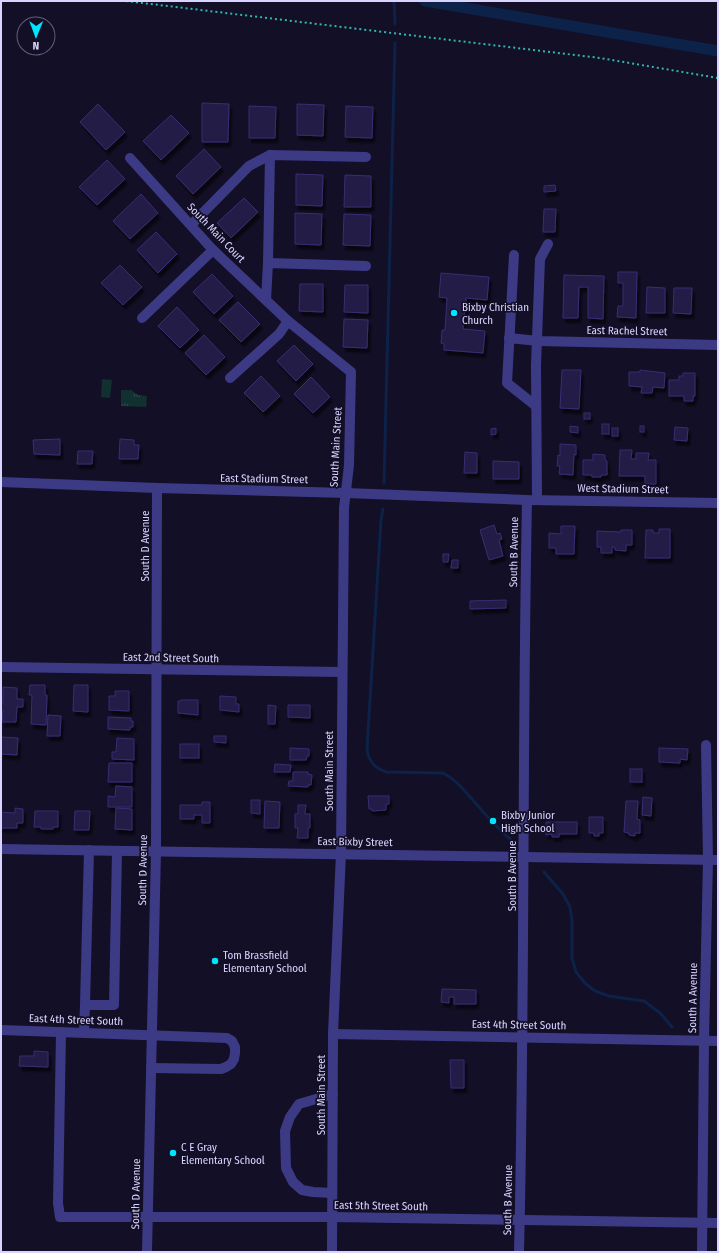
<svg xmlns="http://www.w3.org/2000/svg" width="719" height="1253" font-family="'Fira Sans Condensed',sans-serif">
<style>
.green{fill:#12302f}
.park{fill:url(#park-tufts)}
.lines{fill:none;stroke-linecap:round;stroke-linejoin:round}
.stream{stroke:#0c2248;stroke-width:3}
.canal{stroke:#0c2248;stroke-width:11}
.building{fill:#241b47;stroke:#3b2d73;filter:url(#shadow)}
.path{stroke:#2fb8b0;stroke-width:2;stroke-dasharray:2 3;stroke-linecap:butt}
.minor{stroke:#3d3a85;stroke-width:10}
.poi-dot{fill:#00e5ff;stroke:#130f26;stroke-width:1.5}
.labels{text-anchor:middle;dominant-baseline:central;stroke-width:3.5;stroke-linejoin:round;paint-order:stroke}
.street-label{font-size:11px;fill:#d9d4ff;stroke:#130f26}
.poi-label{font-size:11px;fill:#d9d4ff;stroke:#130f26;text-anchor:start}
</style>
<defs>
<pattern id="park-tufts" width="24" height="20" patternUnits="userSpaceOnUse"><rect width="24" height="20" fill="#12302f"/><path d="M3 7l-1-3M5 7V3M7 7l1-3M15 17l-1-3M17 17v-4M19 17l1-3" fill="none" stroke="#344d4e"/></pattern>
<filter id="shadow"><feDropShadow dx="2.5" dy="4.5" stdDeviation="1" flood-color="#0009"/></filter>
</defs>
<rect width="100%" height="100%" fill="#130f26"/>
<path class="green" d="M102,379L112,380L110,398L101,397Z"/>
<path class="park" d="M121,390H131L138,395L147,396L146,407L121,406Z"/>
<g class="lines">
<g class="stream">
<path d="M394,1L395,24"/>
<path d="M384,483L395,43"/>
<path d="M383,509L381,520L367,749L368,755C372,765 377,769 387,772L443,773C455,779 463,789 471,798C484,813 496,827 511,840"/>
<path d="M544,872L563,894L570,907L572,921V958L576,972L585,983L595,991L609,996L644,1001L660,1013L672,1027"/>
</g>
<path class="canal" d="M425,1L718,51"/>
</g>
<g class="building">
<path d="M202,103L229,104L228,142H202Z"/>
<path d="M98,104L125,132L106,150L80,122Z"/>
<path d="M297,104L324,105L323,136L297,135Z"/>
<path d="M249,106L276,107L275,138H249Z"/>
<path d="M346,106L373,107L372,138L345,137Z"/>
<path d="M171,115L189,133L161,160L143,141Z"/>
<path d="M204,149L221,167L193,194L176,176Z"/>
<path d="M107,160L125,179L97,205L79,187Z"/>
<path d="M296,174L323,175L322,206L296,205Z"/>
<path d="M345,175L371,176V207H344Z"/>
<path d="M555,185L556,191L544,192V186Z"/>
<path d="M141,194L158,213L130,239L113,221Z"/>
<path d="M244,198L258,212L231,238L217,223Z"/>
<path d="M544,209H556L555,232H543Z"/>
<path d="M295,213L322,214L321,245L295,244Z"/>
<path d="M344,214L371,215L370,246L343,245Z"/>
<path d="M156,232L177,254L158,273L137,250Z"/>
<path d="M120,265L142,287L123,305L101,283Z"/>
<path d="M618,272H637L636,318L617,317L618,306H623V283H618Z"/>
<path d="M441,273L489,277L487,300L466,298L463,329L485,331L483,353L444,350V344L441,343L442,330H445L447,298L439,297Z"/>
<path d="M212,274L233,296L214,314L193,292Z"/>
<path d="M564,275L604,276L603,319L588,318V287H579L578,318H563Z"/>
<path d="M300,284H323V312L299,311Z"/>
<path d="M345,285H368V313L344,312Z"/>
<path d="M647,287L665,288V313H646Z"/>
<path d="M674,288H692L691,314L673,313Z"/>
<path d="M238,302L260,324L241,342L219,320Z"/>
<path d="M177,307L199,330L180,348L158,326Z"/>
<path d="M344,319L368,320L367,348L343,347Z"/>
<path d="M204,335L225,357L206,375L185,353Z"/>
<path d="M294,345L313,364L296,381L277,361Z"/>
<path d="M562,370H581L579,409L560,408Z"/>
<path d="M640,370L665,373L664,388L653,387L652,393H641L642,387L629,386V372H640Z"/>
<path d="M683,373H695V396H693V401H684V396H669V380H679V376H683Z"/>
<path d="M261,376L280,396L263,412L244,393Z"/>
<path d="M311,377L330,397L313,413L294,394Z"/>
<rect x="584" y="413" width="6" height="6"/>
<rect x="602" y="424" width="7" height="10"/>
<path d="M570,426L578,427V433L570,432Z"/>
<rect x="640" y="426" width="4" height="6"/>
<path d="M675,427L688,428L687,441L674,440Z"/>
<path d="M496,428V434L491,435V429Z"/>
<rect x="612" y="428" width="6" height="8"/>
<path d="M60,439V455L34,454L33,440Z"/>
<path d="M120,439L134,440V445H139L138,459H119Z"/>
<path d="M560,444L576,445V455L574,454L573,475L559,474L560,466H557L558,455L560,456Z"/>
<path d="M620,450H632L631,459H636V453H649L648,460H656V484H645V476H619Z"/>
<path d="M78,451H93L92,464H77Z"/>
<path d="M465,452L477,453V473H464Z"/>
<path d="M593,454L605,455V460L607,461V475H601V477H592V475H583V460H593Z"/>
<path d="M493,461L519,462V479H493Z"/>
<path d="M494,525L497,534L500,533L502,539L499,540L503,556L489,560L480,530Z"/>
<path d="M561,526H575L574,554H556V548H549V533L561,534Z"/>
<path d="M659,529H670V558H645L646,530H653V533H659Z"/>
<path d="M621,530H632V545H626V551L615,550V547H612V553H601V547H597V531L621,532Z"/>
<path d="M443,554H449L448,562H443Z"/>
<path d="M452,560H458V568H451Z"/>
<path d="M506,600V608L470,609V601Z"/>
<path d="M30,685H45V695H47L46,725L31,724L32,695H29Z"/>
<path d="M74,685H88V712L73,711Z"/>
<path d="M3,687L17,688V699H23V707H17L16,722H2L3,710H1V703H3Z"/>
<path d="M115,691H129V711L109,710V696H115Z"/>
<path d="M220,696L236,697V704H239V712L220,710Z"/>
<path d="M181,700H198V715L178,713V701H181Z"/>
<path d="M268,705L276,706L275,724H268Z"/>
<path d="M288,705H310V718L288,717Z"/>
<path d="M48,715L61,716L60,736H47Z"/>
<path d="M108,717L131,718V721H133V727H130V730L108,729Z"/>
<path d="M214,736H226V743L214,742Z"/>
<path d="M1,737L18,738L17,755L1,754Z"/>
<path d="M117,738L134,739V760L112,759V752H116Z"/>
<rect x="180" y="744" width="19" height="14"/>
<path d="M290,748L309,749V756H307L306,760H290Z"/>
<path d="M659,748L688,749L687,760L680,759V763L659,762Z"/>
<path d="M109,763H132V782H108Z"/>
<path d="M275,764L291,765L290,772H274Z"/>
<rect x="630" y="769" width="12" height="13"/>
<path d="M293,772H308V774L312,775L311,785H308V787L288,786L289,781H293Z"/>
<path d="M116,786L132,787V807H108V796L115,797Z"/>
<path d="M368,796H389V804H386V810L372,811V809H369Z"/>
<path d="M643,797L652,798L651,816L642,815Z"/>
<path d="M251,800H260V814L251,813Z"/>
<path d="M265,801L280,802L279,828H264Z"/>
<path d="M626,801H638L637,819L640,820V833H635V836L629,835V833L624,832Z"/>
<path d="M202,802H210V823H202V815H194V819H180V805H202Z"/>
<path d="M298,805H306L305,814H310V828H308V838H297L298,828H295V814H298Z"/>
<path d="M15,808L23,809V823H17V828H1V812L15,813Z"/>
<path d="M116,808L132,809V830L115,829Z"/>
<path d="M35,811H58V827H53V829H41V827H34Z"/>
<path d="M75,811H90L89,830H74Z"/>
<path d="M589,817H603V833H599V836H594V833H589Z"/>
<path d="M546,822H577V834H559V837H552V834L546,835Z"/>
<path d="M442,989L476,990V1004H454V997H449V1003L441,1002Z"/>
<path d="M34,1051L48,1052V1067L19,1066L20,1056H34Z"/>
<path d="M450,1060H464V1088H451Z"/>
</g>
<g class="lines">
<path class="path" d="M126,1L600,58L718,78"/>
<g class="minor">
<path d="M130,158L213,250L288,321L351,372L349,465L344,508L341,853L333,1034L332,1252"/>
<path d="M191,225L249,166L270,155"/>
<path d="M514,255L507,383L536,406"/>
<path d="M268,263L270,155L366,157"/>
<path d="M266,300L268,263L366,266"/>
<path d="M142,318L213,250"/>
<path d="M509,338L538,341L718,345"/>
<path d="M230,378L279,334L288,321"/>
<path d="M1,482L157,488L346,493L527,500L718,503"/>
<path d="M537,500L536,365L540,259L548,244"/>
<path d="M1,667L341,672"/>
<path d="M1,849L718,860"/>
<path d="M89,850L85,1005H114L117,851"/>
<path d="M1,1030L227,1038L232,1041L235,1047V1053L234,1059L231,1064L226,1067L221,1069L151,1068"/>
<path d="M61,1032L58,1203L60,1217H332L718,1223"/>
<path d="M84,1032L85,1005"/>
<path d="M333,1034L718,1041"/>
<path d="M332,1193L313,1192L302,1190L293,1182L286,1168L285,1131L290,1117L299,1104L333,1094"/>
<path d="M147,1252L156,851L157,488"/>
<path d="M519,1252C525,1001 522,751 527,500"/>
<path d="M702,1252L704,1040L708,860L706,745"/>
</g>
</g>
<g class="poi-dot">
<circle cx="454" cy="313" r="4"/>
<circle cx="493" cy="821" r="4"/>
<circle cx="215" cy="961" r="4"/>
<circle cx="173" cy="1153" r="4"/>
</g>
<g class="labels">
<g class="street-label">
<text transform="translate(216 233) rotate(46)">South Main Court</text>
<text transform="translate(627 331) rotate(1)">East Rachel Street</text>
<text transform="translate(336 447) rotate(-87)">South Main Street</text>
<text transform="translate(264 479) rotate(1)">East Stadium Street</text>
<text transform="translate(623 489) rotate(1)">West Stadium Street</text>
<text transform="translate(145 546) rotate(-90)">South D Avenue</text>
<text transform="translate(514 552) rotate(-89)">South B Avenue</text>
<text transform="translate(171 658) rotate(1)">East 2nd Street South</text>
<text transform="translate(329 771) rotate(-90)">South Main Street</text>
<text transform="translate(355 842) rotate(1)">East Bixby Street</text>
<text transform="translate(143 870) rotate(-89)">South D Avenue</text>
<text transform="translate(512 876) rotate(-90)">South B Avenue</text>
<text transform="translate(693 998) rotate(-89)">South A Avenue</text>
<text transform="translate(76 1020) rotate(2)">East 4th Street South</text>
<text transform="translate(519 1025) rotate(1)">East 4th Street South</text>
<text transform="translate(321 1095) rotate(-90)">South Main Street</text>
<text transform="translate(136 1194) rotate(-89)">South D Avenue</text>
<text transform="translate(508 1200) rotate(-89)">South B Avenue</text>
<text transform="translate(381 1206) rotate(1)">East 5th Street South</text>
</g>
<g class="poi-label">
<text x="462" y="307">Bixby Christian<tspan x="462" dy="13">Church</tspan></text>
<text x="501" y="815">Bixby Junior<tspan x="501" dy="13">High School</tspan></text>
<text x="223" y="955">Tom Brassfield<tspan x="223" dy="13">Elementary School</tspan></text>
<text x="181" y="1147">C E Gray<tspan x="181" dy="13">Elementary School</tspan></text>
</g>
</g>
<rect width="719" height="1253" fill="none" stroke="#d9d4ff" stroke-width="4"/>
<g transform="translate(36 36) rotate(181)"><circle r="19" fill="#130f26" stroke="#625e7d"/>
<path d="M0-3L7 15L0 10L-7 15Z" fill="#00e5ff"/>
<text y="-6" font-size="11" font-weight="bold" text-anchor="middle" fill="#d9d4ff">N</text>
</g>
</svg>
